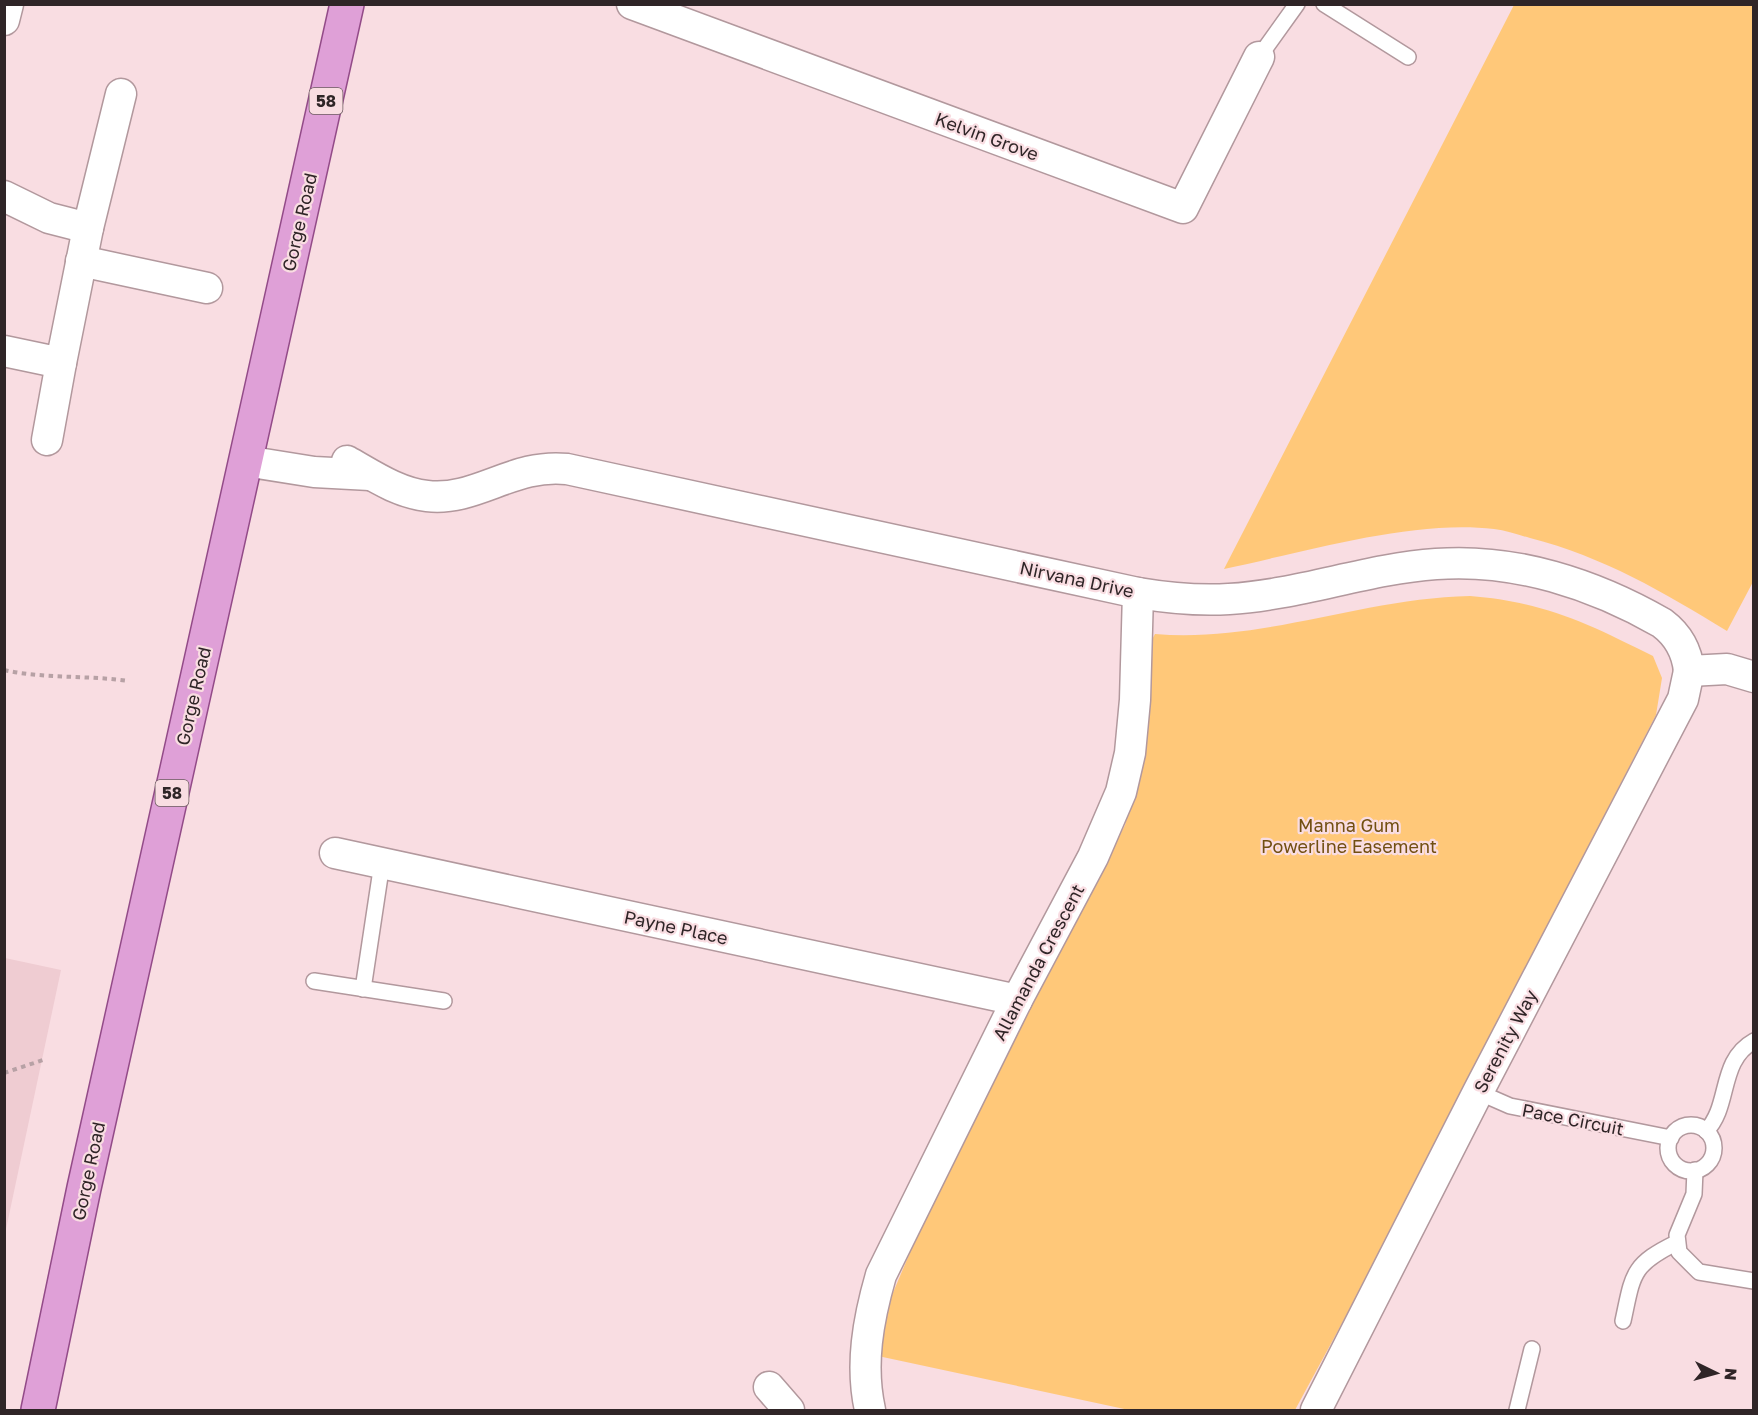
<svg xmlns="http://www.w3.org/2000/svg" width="1758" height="1415" font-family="'Golos Text',sans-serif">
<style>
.built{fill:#efccd2}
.green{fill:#ffc879}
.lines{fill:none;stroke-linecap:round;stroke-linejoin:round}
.lane-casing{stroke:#b2989d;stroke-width:18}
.street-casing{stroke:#b2989d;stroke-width:33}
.primary-casing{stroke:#934b88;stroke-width:36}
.path{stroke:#b7a1a5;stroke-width:4;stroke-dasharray:4.5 4.5;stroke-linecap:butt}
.lane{stroke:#fff;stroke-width:15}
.street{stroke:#fff;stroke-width:30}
.primary{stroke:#dfa0d7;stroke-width:33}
.labels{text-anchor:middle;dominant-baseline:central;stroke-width:4.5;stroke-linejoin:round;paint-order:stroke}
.shield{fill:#f9dde2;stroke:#6c5c5f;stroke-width:1.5}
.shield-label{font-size:16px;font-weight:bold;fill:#2f2527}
.street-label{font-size:18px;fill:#2f2527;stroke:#f9dde2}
.park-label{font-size:18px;fill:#724f11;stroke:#f9dde2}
</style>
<rect width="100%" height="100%" fill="#f9dde2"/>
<path class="built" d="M5,958L61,970L5,1234L4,958Z"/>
<g class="green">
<path d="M1514,5H1753L1754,580L1727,631C1663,592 1604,557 1530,538C1518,535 1506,530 1494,529C1413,519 1305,552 1224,569Z"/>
<path d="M1470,596C1545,602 1587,623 1653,656L1662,678L1656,715L1360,1290L1295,1410H1129L878,1356L892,1295L933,1198L1125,825L1137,781L1148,647L1155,634C1262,643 1363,598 1470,596Z"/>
</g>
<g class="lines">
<defs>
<g id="lane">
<path d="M1324,4L1408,57"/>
<path d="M1259,57L1297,4"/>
<path d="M314,981L444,1001"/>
<path d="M363,989L382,863"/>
<path d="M1478,1092L1510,1106L1671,1138"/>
<circle cx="1691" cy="1148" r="23"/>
<path d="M1706,1131C1731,1106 1718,1061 1754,1041"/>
<path d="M1695,1170L1694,1194L1677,1235L1679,1252L1699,1272L1754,1281"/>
<path d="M1623,1321C1633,1275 1631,1265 1676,1243"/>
<path d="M1517,1410L1532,1349"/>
</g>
<g id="street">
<path d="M632,4L1183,208L1259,57"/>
<path d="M4,20L8,4"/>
<path d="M4,196L49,218L88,228L61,363L4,351"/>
<path d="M88,228L121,94"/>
<path d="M81,261L207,288"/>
<path d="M47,440L61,363"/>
<path d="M245,461L314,472L370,475"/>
<path d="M347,461C372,475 398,493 427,496C476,502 513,463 567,469L1138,593C1168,598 1198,601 1229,599C1299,595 1366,569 1436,564C1515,558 1594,584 1662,623C1678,635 1687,651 1689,671L1727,669L1754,677"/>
<path d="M335,853L1017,1000"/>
<path d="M769,1387L789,1410"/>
<path d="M870,1410C860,1365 868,1320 881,1275L1017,1000L1093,857L1121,792L1130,753L1135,700L1138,593"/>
<path d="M1316,1410L1478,1092L1683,699L1689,671"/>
</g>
<path id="primary" d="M38,1410L84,1188L347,4"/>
</defs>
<use href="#lane" class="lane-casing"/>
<use href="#street" class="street-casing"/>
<use href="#primary" class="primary-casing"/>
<g class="path">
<path d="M4,670C45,679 87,675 128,681"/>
<path d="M4,1073L46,1059"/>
</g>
<use href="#lane" class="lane"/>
<use href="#street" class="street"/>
<use href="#primary" class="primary"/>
</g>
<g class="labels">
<g class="shield">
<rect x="309.5" y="88" width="33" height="26" rx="4.5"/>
<rect x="155.5" y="780" width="33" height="26" rx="4.5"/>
</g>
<g class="shield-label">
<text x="326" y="101">58</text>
<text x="172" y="793">58</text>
</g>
<g class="street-label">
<text transform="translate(987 136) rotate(20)">Kelvin Grove</text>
<text transform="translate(299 222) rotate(-77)">Gorge Road</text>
<text transform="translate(1077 579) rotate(12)">Nirvana Drive</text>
<text transform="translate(193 696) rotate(-77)">Gorge Road</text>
<text transform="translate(676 927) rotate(12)">Payne Place</text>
<text transform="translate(1038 962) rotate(-62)">Allamanda Crescent</text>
<text transform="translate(1505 1041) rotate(-62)">Serenity Way</text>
<text transform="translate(1573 1119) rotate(11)">Pace Circuit</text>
<text transform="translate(88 1171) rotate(-78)">Gorge Road</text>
</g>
<g class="park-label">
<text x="1349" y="825">Manna Gum<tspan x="1349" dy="21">Powerline Easement</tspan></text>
</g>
</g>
<rect width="1758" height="1415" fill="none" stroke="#2f2527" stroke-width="12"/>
<g transform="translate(1716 1373) rotate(95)" stroke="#f9dde2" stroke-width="4.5" paint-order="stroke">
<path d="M0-4.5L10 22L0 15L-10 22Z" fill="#2f2527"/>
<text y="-9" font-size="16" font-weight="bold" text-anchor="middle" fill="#2f2527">N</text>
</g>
</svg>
